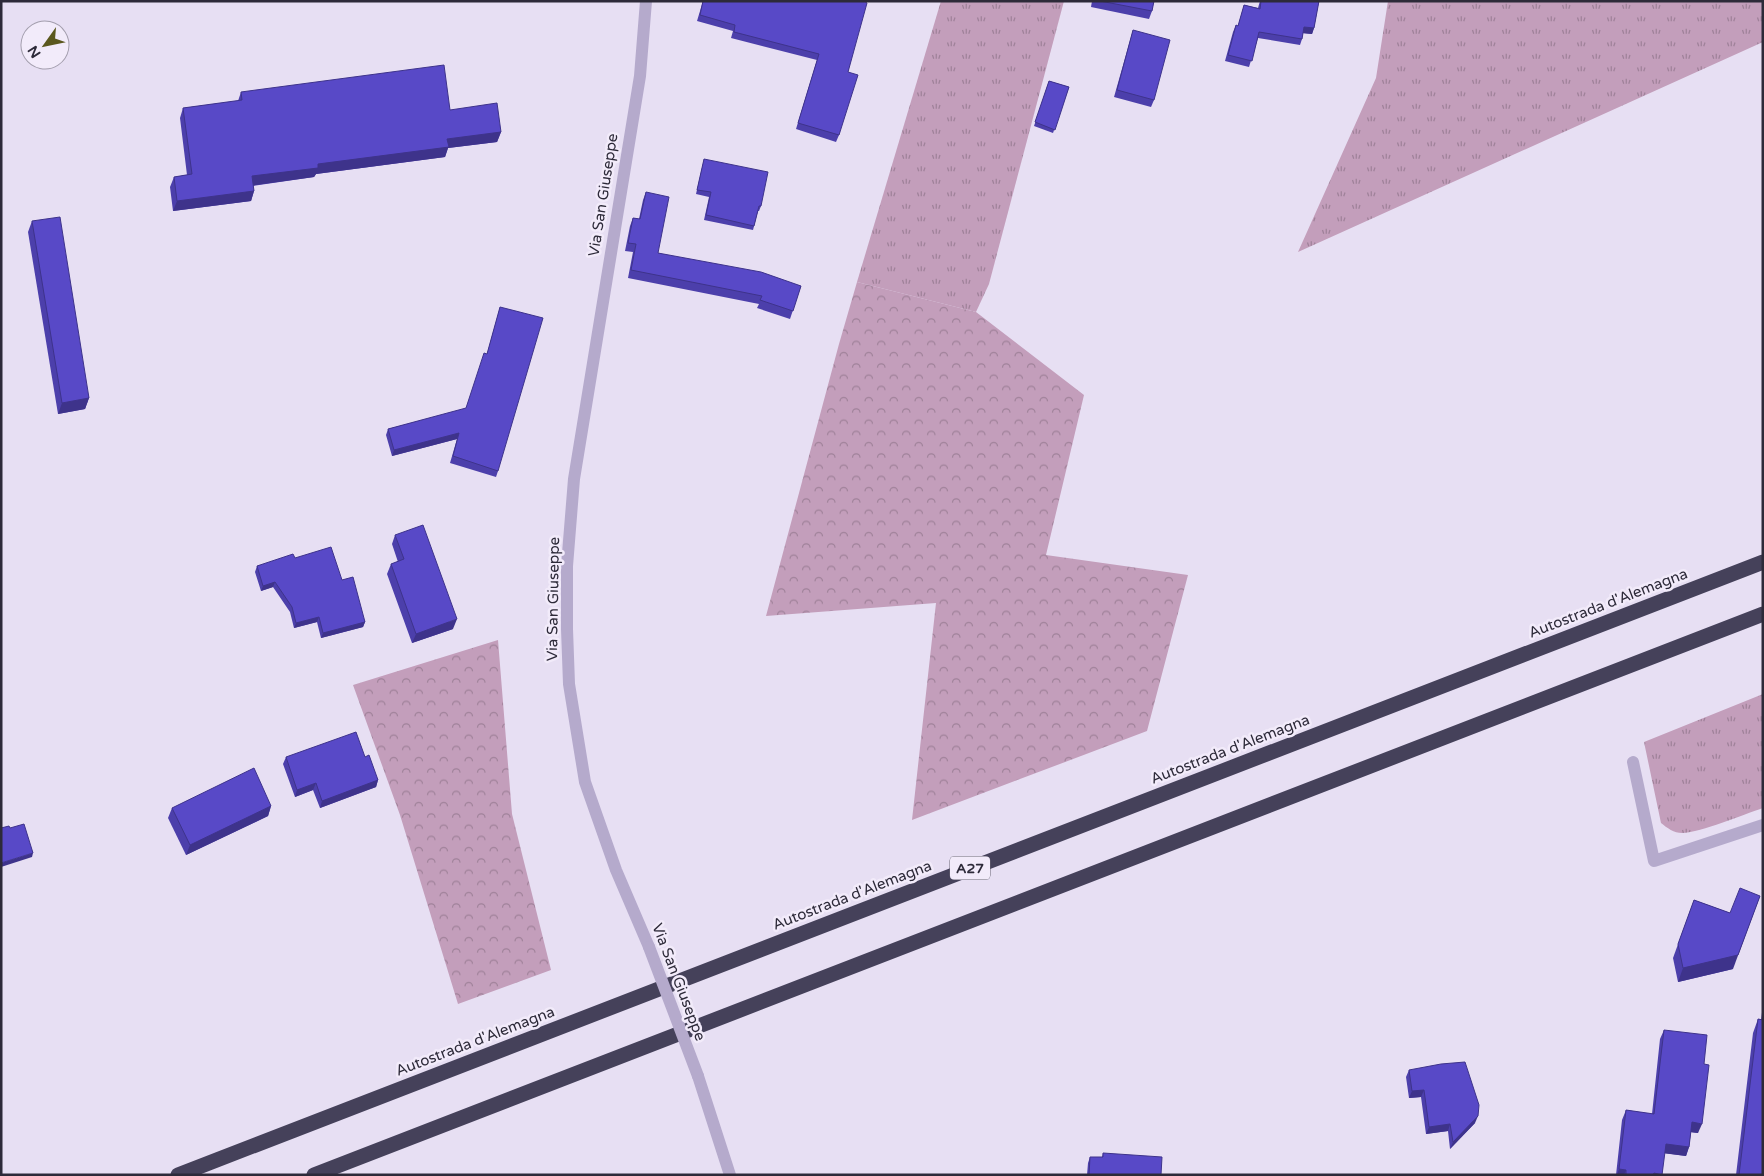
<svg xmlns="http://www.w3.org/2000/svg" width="1764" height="1176" font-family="'Varela Round',sans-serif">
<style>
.grass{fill:url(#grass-tufts)}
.forest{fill:url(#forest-crowns)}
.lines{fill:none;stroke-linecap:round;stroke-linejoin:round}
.lane{stroke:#b5aacc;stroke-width:12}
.street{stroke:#b5aacc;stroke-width:12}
.highway{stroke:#45415a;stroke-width:15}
.street-bridge{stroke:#b5aacc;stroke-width:12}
.wall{fill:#4c3fab}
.shaded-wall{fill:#3e338b}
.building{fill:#5849c7;stroke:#3e338b}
.labels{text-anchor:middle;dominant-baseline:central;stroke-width:5;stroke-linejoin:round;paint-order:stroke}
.shield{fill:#f2ebfa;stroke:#686473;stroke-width:1}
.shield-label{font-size:14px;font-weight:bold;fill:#2d2a39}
.street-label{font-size:15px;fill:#2d2a39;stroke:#f2ebfa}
</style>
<defs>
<pattern id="grass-tufts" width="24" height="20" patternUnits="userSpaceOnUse" patternTransform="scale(1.25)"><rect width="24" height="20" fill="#c39ebb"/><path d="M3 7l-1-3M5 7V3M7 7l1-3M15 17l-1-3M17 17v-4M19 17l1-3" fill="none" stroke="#9f8199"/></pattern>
<pattern id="forest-crowns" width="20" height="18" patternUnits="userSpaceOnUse" patternTransform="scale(1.25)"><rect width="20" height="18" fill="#c39ebb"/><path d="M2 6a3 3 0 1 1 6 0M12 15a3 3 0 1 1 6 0" fill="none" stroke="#9f8199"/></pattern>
</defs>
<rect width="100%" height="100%" fill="#e7dff3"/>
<g class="grass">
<path d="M941,1H1064L989,284L976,312L857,282Z"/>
<path d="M1388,1H1763V42L1298,252L1376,78Z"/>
<path d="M1763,694V808C1742,815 1702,832 1682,833C1674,833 1667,828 1661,823L1644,742Z"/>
</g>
<g class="forest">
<path d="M857,282L976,312L1084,395L1046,555L1188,575L1147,731L912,820L936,603L766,616L839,344Z"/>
<path d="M498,640L512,814L551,970L458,1004L400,815L353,685Z"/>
</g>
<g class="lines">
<path class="lane" d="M1633,762L1654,861L1763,825"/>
<g class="street">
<path d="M646,1L640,76L574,479L567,566V629L569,684L585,782L616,870L649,947"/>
<path d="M698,1076L730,1175"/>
</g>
<g class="highway">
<path d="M178,1175L1763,562"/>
<path d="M314,1175L1763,614"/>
</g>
<path class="street-bridge" d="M649,947L698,1076"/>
</g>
<g class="wall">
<path d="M703,1H864L848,72L839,135L836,142L796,129L817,60L731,38L733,31L697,21Z"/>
<path d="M1092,1H1154L1152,11L1149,19L1091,7Z"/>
<path d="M1260,1H1319L1314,28L1312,34L1303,33L1302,39L1300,45L1258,38L1249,67L1225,61L1233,32L1236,25L1238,26L1244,5L1258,8Z"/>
<path d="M1133,30L1154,100L1151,107L1114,97Z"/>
<path d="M1049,81L1069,87L1053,133L1034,126Z"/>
<path d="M241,92L450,110L501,132L497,142L448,148L445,157L316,174L314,177L253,186L254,191L251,201L173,211L170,187L174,177L187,175L180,118L183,108L238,101Z"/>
<path d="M704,159L761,206L759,211H758L753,230L704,220L709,197L696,194Z"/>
<path d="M646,192L658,253L801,286L790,319L757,308L759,304L628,278L633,252L625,251L630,226L633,218L639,219L643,200Z"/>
<path d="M32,221L89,398L85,409L58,414L28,232Z"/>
<path d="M500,307L498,471L496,477L450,463L457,439L392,456L386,435L388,429L466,409L487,354Z"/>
<path d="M395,535L453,629L412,643L387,574L391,564L398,562L392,544Z"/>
<path d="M295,558L342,580L365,622L363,627L321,638L317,622L294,628L290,612L273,587L261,591L255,572L257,566Z"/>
<path d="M286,757H365L378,780L376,787L320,808L313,790L295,797L283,764Z"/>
<path d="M271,806L268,816L186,855L168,818L172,808Z"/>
<path d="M1694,900L1730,913L1733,969L1678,982L1673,958Z"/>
<path d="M1763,1005V1175H1736L1753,1033L1758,1019L1761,1020Z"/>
<path d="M1664,1030L1704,1064L1698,1133L1691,1132L1689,1147L1686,1156L1664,1153L1662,1175H1616L1622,1120L1626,1110L1652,1114L1660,1039Z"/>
<path d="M1409,1070L1475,1123L1450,1149L1448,1131L1426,1134L1421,1097L1409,1098L1406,1077Z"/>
<path d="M1103,1153L1161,1175H1087L1088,1163L1090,1157H1102Z"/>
</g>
<g class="shaded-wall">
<path d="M1304,27L1314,28L1312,34L1301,33Z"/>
<path d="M501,132L497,142L448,148L445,157L316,174L314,177L248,186L252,176L447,139Z"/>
<path d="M254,191L251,201L173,211L177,201Z"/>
<path d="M89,398L85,409L58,414L62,403Z"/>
<path d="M459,433L457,439L392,456L394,450Z"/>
<path d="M275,582L273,587L261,591L263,586Z"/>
<path d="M319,617L317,622L294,628L296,623Z"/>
<path d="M457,619L453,629L412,643L416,634Z"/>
<path d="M365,622L363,627L321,638L323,633Z"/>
<path d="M378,780L376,787L320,808L322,801Z"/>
<path d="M316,783L313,790L295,797L297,790Z"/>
<path d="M271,806L268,816L186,855L190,845Z"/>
<path d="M33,853L32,857L1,867V863Z"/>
<path d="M1760,896L1733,969L1678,982L1683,968Z"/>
<path d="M1424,1090L1421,1097L1409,1098L1412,1091Z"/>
<path d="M1478,1116L1475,1123L1450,1149L1453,1142Z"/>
<path d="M1692,1122L1702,1124L1698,1133L1689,1132Z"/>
<path d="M1450,1124L1448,1131L1426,1134L1429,1127Z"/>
<path d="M1666,1144L1689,1147L1686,1156L1662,1153Z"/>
<path d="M1619,1169L1626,1170L1624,1175H1617Z"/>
</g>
<g class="building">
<path d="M703,1H864L867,3L848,72L858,75L839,135L798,123L819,54L734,32L735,25L700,15Z"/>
<path d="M1100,1H1154L1152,11Z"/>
<path d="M1261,1H1319L1314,28L1304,27L1302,39L1259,32L1252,61L1228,55L1236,25L1238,26L1244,5L1260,9Z"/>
<path d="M1133,30L1170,40L1154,100L1117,90Z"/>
<path d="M444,65L450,110L497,103L501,132L447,139L449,147L318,164V168L252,176L254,191L177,201L174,177L192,174L183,108L242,100L241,92Z"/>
<path d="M1049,81L1069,87L1055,130L1035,122Z"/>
<path d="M704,159L768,172L761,206H759L754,226L706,215L711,192L697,190Z"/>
<path d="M646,192L669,197L658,253L761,272L801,286L793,311L760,300L762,296L631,270L636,244L628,243L633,218L640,219Z"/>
<path d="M60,217L89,398L62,403L32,221Z"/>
<path d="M500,307L543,318L498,471L453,456L459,433L394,450L388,429L466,408L484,353L487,354Z"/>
<path d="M423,525L457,619L416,634L391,564L404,559L395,535Z"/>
<path d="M331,547L342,580L353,577L365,622L323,633L319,617L296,623L292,607L275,582L263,586L257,566L293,554L295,558Z"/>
<path d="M356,732L365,757L369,755L378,780L322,801L316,783L297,790L286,757Z"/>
<path d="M254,768L271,806L190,845L172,808Z"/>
<path d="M24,824L33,853L1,863V828L9,826L10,828Z"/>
<path d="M1740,888L1760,896L1738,955L1683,968L1678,944L1694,900L1730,913Z"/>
<path d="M1758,1019L1763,1020V1175H1739Z"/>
<path d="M1664,1030L1707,1035L1704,1064L1709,1065L1702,1124L1692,1122L1689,1147L1666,1144L1662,1175L1654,1173L1653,1175H1626V1170L1619,1169L1626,1110L1654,1114Z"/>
<path d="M1465,1062L1479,1105L1478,1116L1453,1142L1450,1124L1429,1127L1424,1090L1412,1091L1409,1070L1441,1064Z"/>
<path d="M1103,1153L1162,1157L1161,1175H1089L1090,1157H1103Z"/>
</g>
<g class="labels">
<rect class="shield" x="950" y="856.5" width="40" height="23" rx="4"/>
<g class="shield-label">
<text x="970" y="868">A27</text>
</g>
<g class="street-label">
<text transform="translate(603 195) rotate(-81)">Via San Giuseppe</text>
<text transform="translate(553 599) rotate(-89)">Via San Giuseppe</text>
<text transform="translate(1608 603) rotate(-21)">Autostrada d'Alemagna</text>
<text transform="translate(1230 749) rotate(-21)">Autostrada d'Alemagna</text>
<text transform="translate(852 895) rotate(-21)">Autostrada d'Alemagna</text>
<text transform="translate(679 982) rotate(69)">Via San Giuseppe</text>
<text transform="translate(475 1041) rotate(-21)">Autostrada d'Alemagna</text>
</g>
</g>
<rect width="1764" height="1176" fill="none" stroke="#2d2a39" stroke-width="5"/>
<g transform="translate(45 45) rotate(237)"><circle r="24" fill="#f2ebfa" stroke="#a39ead"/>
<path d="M0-4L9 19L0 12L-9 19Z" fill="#5b581e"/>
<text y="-8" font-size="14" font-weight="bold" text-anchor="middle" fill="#2d2a39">N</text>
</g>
</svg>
